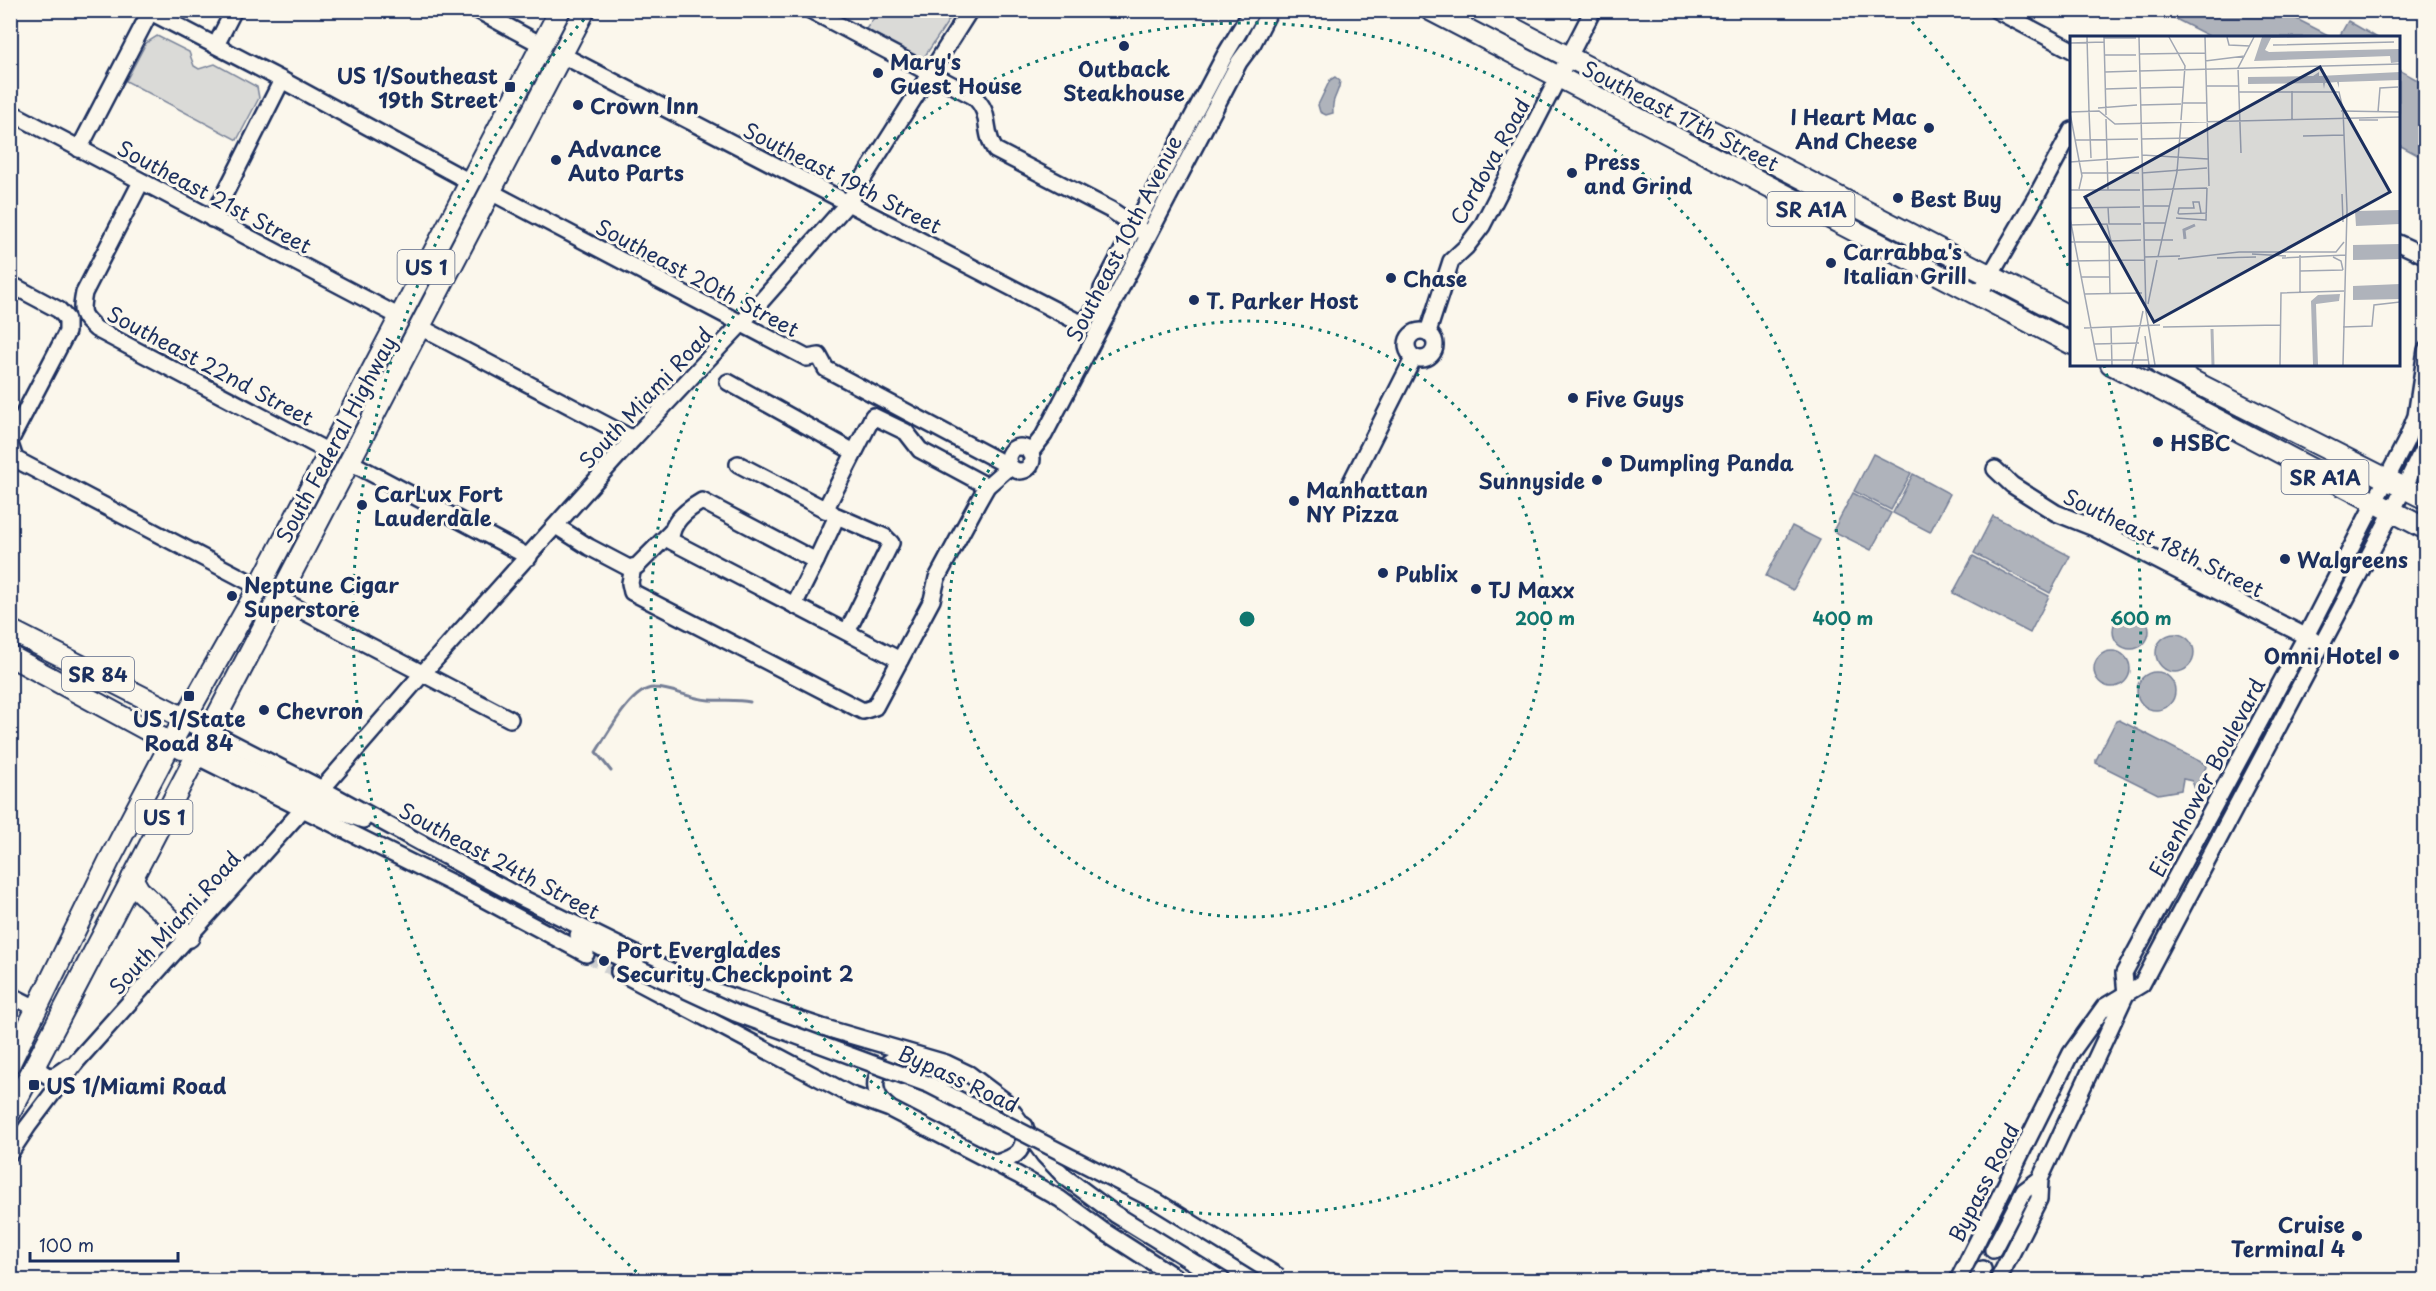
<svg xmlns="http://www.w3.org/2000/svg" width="2436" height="1291" font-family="'Playpen Sans',sans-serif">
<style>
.green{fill:#dadad7;stroke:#7a849a;stroke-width:1.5}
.water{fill:#afb3bb;stroke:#747e96;stroke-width:1.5}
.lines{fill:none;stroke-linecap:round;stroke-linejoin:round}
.stream{stroke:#747e96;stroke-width:3}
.minor-tunnel{stroke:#cecfd0;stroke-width:15;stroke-dasharray:15 8;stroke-linecap:butt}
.minor-casing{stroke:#1b2f5e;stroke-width:20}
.major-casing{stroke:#1b2f5e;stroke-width:24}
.minor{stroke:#fbf7ec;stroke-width:15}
.major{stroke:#fbf7ec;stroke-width:20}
.minor-bridge-casing{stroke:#1b2f5e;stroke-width:20;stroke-linecap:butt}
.minor-bridge{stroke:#fbf7ec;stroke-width:15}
.ring{fill:none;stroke:#0f766e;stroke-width:3;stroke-dasharray:3 6}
.poi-dot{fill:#1b2f5e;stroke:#fbf7ec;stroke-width:2}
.labels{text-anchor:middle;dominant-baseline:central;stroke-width:6;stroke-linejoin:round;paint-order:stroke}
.shield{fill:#fbf7ec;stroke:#5e6b89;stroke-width:1.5}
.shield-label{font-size:20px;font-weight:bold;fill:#1b2f5e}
.poi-label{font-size:21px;font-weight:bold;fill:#1b2f5e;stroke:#fbf7ec;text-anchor:start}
.street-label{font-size:21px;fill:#1b2f5e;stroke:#fbf7ec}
.inset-river{fill:none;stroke:#afb3bb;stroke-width:3}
.inset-road{fill:none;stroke:#a1a7b3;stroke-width:1.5}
.view{fill:#1b2f5e;fill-opacity:0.15;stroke:#1b2f5e;stroke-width:3}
.inset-edge{fill:none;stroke:#1b2f5e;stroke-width:3}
.centre{fill:#0f766e;stroke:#fbf7ec;stroke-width:3}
.ring-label{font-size:18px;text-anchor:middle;font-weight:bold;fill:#0f766e;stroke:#fbf7ec;stroke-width:6;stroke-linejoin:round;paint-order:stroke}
</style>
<rect width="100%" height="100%" fill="#fbf7ec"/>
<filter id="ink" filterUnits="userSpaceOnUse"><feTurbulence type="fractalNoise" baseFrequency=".0167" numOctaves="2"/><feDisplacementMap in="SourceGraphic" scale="12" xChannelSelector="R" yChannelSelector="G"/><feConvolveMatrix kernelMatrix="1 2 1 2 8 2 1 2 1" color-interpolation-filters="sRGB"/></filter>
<g filter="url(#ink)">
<g class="green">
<path d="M879,11V10L955,11L923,59L866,29Z"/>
<path d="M157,36L189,52L194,66L199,69L215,64L257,87L259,98L237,140L126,81L146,43Z"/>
</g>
<g class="water">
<path d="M2160,11H2281L2332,37H2211Z"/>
<path d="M2348,21L2376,37H2339Z"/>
<path d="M2399,70L2425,84V159L2401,146L2399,149Z"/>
<path d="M1335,77L1340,81C1339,95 1331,97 1333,113L1326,115L1320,112L1318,105L1330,80Z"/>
<path d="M1873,454L1911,473L1891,510L1854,491Z"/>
<path d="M1913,474L1950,494L1930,532L1893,513Z"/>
<path d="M1853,493L1891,513L1871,550L1833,531Z"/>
<path d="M1993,516L2070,556L2050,593L1974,553Z"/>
<path d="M1792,526L1820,540L1793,590L1766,576Z"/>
<path d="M1973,556L2049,596L2030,633L1953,593Z"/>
<circle cx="2131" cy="631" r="18"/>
<circle cx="2175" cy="653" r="19"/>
<circle cx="2112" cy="669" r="18"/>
<circle cx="2156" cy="691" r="19"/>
<path d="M2119,720L2205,764L2206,767L2197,788L2195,789L2192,781L2183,779L2181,790L2158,794L2096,763V760L2116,721Z"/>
</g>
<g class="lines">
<path class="stream" d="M611,771L596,752C607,735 632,687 654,688C672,688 690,699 709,700C723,701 736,699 750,702"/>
<path class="minor-tunnel" d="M586,954L619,972"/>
<defs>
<g id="minor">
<path d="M147,10L282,80L470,182"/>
<path d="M477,10L542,45"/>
<path d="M810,10L973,96C993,113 982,130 995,150L1111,210L1142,231"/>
<path d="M1996,10L2072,50"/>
<path d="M216,45L234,10"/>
<path d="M562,55L1076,321H1085L1100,303"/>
<path d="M10,112L400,317"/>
<path d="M79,149L150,12"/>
<path d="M141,182L84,293C80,314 81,315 96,329L329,452"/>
<path d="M491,192L807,358L819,356L826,369L1001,462L1009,464"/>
<path d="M212,219L282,80"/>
<path d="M2398,243L2426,256"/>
<path d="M10,284L59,310L67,319V332L10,441"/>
<path d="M1979,295L2037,195L2072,130"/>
<path d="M1098,310L1102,289L1225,55L1252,10"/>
<path d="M420,327L633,439"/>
<circle cx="1421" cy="345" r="14"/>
<path d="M1428,332L1451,261L1466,247L1482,226L1593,10"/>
<path d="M728,382L854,452"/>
<path d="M10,444L15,459L259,587"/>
<circle cx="1020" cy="459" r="12"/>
<path d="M1030,453L1044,435L1239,62L1253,43L1270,10"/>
<path d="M350,462L529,557"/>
<path d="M738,464L832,513"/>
<path d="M1995,469L2012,485L2056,513L2094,528L2313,640"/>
<path d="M1351,482L1414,357"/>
<path d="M825,510L873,416L906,432L920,450L987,486"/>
<path d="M556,526L589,547L629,568L637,566L671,532"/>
<path d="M633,567L630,583L632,592L863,711L875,707L932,600L937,578L978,502L987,486L1010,466"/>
<path d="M278,598L510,719"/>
<path d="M794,605L816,561"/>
<path d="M847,632L891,543L885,537L837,516L816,561L702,501C688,509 670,523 671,541L900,660"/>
<path d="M209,731L322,789L518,896L703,987L822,1027L946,1063L969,1074L1005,1101L1044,1155L1065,1177L1115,1214L1222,1280"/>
<path d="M192,744H202L331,809L363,820"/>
<path d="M196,756L474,894L586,954"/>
<path d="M322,789L423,673L633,439L741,324L847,204L970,10"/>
<path d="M578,935L640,969"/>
<path d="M619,972L849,1094L890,1109L1018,1175L1060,1199L1102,1230L1180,1280"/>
<path d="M10,995L38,1009"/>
<path d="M37,1061L40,1071L48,1076L56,1075L69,1066"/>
<path d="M889,1108C860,1084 883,1057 912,1054"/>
<path d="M10,1153L28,1126L77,1061L302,810"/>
<path d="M997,1163C1020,1155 1024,1151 1025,1126"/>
<path d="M1993,1250L2024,1191L2040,1179"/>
<path d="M1958,1280L2071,1053L2104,1007L2142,984L2392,512L2426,443"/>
<path d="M1977,1280L1983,1269"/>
<path d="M1998,1280L2039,1199L2040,1179L2126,994L2124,973L2306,636L2406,441L2416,416L2426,350"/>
</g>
<g id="major">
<path d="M1430,10L2072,344"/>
<path d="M1478,10L2072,318"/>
<path d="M2111,364L2426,529"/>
<path d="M2159,364L2426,499"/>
<path d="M10,630L196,724"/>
<path d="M10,656L182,749"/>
<path d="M132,878L139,890L189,937"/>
<path d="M10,1063L109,861L171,743L259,587L560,10"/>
<path d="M10,1113L585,10"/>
</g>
</defs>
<use href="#minor" class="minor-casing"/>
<use href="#major" class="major-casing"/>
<use href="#minor" class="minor"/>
<use href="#major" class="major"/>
<defs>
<path id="minor-bridge" d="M640,969L735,1013L930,1085L1156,1201L1279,1277"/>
</defs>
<use href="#minor-bridge" class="minor-bridge-casing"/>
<use href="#minor-bridge" class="minor-bridge"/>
</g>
</g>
<g class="ring">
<circle cx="1247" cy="619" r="298"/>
<circle cx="1247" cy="619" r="596"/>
<path d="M643 1278A894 894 0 0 1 588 15M1906 15A894 894 0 0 1 2070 270M2104 365A894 894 0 0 1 1851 1278"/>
</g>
<g class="poi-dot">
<circle cx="1124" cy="46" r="6"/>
<circle cx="878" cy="73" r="6"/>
<rect x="504" y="81" width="12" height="12" rx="3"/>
<circle cx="578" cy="105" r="6"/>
<circle cx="1929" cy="128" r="6"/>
<circle cx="556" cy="160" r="6"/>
<circle cx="1572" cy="173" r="6"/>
<circle cx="1898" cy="198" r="6"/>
<circle cx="1831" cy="263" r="6"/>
<circle cx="1391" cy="278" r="6"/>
<circle cx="1194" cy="300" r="6"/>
<circle cx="1573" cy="398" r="6"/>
<circle cx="2158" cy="442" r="6"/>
<circle cx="1607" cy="462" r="6"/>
<circle cx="1597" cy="480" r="6"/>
<circle cx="1294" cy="501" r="6"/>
<circle cx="362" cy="505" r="6"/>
<circle cx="2285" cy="559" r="6"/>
<circle cx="1383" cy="573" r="6"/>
<circle cx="1476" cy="589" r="6"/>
<circle cx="232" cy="596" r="6"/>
<circle cx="2394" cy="655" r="6"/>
<rect x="183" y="690" width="12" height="12" rx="3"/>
<circle cx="264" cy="710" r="6"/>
<circle cx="604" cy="961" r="6"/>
<rect x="28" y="1079" width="12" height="12" rx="3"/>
<circle cx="2357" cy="1236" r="6"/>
</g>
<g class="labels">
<g class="shield">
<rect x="1767.5" y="192" width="87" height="34" rx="4.5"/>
<rect x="397.5" y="250" width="57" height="34" rx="4.5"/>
<rect x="2281.5" y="460" width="87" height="34" rx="4.5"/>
<rect x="62" y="657" width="72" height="34" rx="4.5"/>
<rect x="135.5" y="800" width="57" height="34" rx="4.5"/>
</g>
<g class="shield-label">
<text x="1811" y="209">SR A1A</text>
<text x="426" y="267">US 1</text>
<text x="2325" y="477">SR A1A</text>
<text x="98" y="674">SR 84</text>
<text x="164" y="817">US 1</text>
</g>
<g class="poi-label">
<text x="890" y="61">Mary's<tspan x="890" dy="24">Guest House</tspan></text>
<text x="1124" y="68" text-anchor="middle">Outback<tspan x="1124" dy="24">Steakhouse</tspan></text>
<text x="498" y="75" text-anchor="end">US 1/Southeast<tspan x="498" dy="24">19th Street</tspan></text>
<text x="590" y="105">Crown Inn</text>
<text x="1917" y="116" text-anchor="end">I Heart Mac<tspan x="1917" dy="24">And Cheese</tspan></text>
<text x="568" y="148">Advance<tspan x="568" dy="24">Auto Parts</tspan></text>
<text x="1584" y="161">Press<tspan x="1584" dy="24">and Grind</tspan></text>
<text x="1910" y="198">Best Buy</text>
<text x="1843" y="251">Carrabba's<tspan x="1843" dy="24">Italian Grill</tspan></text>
<text x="1403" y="278">Chase</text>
<text x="1206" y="300">T. Parker Host</text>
<text x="1585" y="398">Five Guys</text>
<text x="2170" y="442">HSBC</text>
<text x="1619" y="462">Dumpling Panda</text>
<text x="1585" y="480" text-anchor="end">Sunnyside</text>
<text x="1306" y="489">Manhattan<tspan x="1306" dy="24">NY Pizza</tspan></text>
<text x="374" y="493">CarLux Fort<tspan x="374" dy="24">Lauderdale</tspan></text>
<text x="2297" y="559">Walgreens</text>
<text x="1395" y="573">Publix</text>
<text x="244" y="584">Neptune Cigar<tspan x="244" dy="24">Superstore</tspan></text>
<text x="1488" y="589">TJ Maxx</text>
<text x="2382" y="655" text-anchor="end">Omni Hotel</text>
<text x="276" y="710">Chevron</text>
<text x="189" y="718" text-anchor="middle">US 1/State<tspan x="189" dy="24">Road 84</tspan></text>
<text x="616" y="949">Port Everglades<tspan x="616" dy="24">Security Checkpoint 2</tspan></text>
<text x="46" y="1085">US 1/Miami Road</text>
<text x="2345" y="1224" text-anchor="end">Cruise<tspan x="2345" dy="24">Terminal 4</tspan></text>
</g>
<g class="street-label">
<text transform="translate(1681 115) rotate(27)">Southeast 17th Street</text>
<text transform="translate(1489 161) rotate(-61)">Cordova Road</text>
<text transform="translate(843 177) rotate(27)">Southeast 19th Street</text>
<text transform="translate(215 196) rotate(28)">Southeast 21st Street</text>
<text transform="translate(1123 238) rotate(-63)">Southeast 10th Avenue</text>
<text transform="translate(698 277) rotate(28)">Southeast 20th Street</text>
<text transform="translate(211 365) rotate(28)">Southeast 22nd Street</text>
<text transform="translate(645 397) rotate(-47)">South Miami Road</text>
<text transform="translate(335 439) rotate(-62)">South Federal Highway</text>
<text transform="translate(2164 542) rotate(26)">Southeast 18th Street</text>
<text transform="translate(2206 777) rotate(-62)">Eisenhower Boulevard</text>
<text transform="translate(500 860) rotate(28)">Southeast 24th Street</text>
<text transform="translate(174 922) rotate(-48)">South Miami Road</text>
<text transform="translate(959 1078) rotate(25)">Bypass Road</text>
<text transform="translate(1983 1182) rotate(-63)">Bypass Road</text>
</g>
</g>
<g transform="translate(2070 36)">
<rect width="330" height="330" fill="#fbf7ec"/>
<path d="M192,1H243L201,2L195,14L199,16L330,13V26L321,27L320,20L184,25ZM249,36V40L330,36V44L269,46V52L267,46L255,47L254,53L253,47H247L178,48V41L243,40ZM330,174V188L286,190L285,175ZM330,208V223L283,224V209ZM330,248V263L283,264V250ZM270,258L269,265L246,268L248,329H243L241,265L248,259Z" fill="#afb3bb"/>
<path class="inset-river" d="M115,203L114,194L125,189M142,293L143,329"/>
<path class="inset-road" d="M17,1L19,75M34,1L36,79M69,1L76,276L85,329M99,1L115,30L111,84M135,1L139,150M157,1L159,9L180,10M34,2H66M0,7L34,6M203,9L324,6M69,18L135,17M35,19H66M135,25L175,20M69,35L330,28M35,36L67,35M136,50H169M70,52L113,51M35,53L67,52M222,55V84M169,56H269L273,73L277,174L273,329M113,67H136M70,69L111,68M28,72L67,69M19,75L21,122M271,75L330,76M0,76L29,75L45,88L330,81M308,76L310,52L328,51M0,77L12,140L9,153M36,83L38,154M289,84H308M233,100L274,99M71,103L120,102M5,104L68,103M171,117L168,32L184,1M72,119L138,123M0,126L69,121M11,137H69M72,137L137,132M0,154H70M72,154L137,152M272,158L273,186M73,170H99M38,171L39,188H71M0,172L70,171M131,177L129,166H123L124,172H109L108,177L109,178L137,177M0,182L27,324H78M106,182L136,184L137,152M73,187H96M0,189L37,188L41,205L71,204M74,204H103M0,206H39L40,257M182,218L216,220M230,219V256M74,221L110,220M88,221L107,136L111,86M263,221L271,225L273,234M147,222L186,221M212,222L276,219M108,223L169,216H266L274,206M0,225L74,224M230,235L273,234M11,241H40M14,258L72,257M78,268L87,224M41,291L42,329M93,291L210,289M273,291L302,290L304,269L330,266M14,292L90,289M75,300L79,329M24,308L69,307M62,329L73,275M210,329L211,257L274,255"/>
<path class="view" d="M250,31L320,156L84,286L15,161Z"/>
<rect width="330" height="330" class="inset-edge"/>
</g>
<circle cx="1247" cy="619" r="9" class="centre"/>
<g class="ring-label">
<text x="1545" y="625">200 m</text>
<text x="1843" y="625">400 m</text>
<text x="2141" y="625">600 m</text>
</g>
<rect width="2436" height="1291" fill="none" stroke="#fbf7ec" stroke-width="36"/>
<rect x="18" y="18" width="2400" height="1255" fill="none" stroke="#1b2f5e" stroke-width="2" filter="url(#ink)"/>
<path d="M30 1252v9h148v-9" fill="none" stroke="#1b2f5e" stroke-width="3"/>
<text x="39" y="1252" font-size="18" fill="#1b2f5e" stroke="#fbf7ec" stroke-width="4.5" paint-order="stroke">100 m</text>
</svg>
